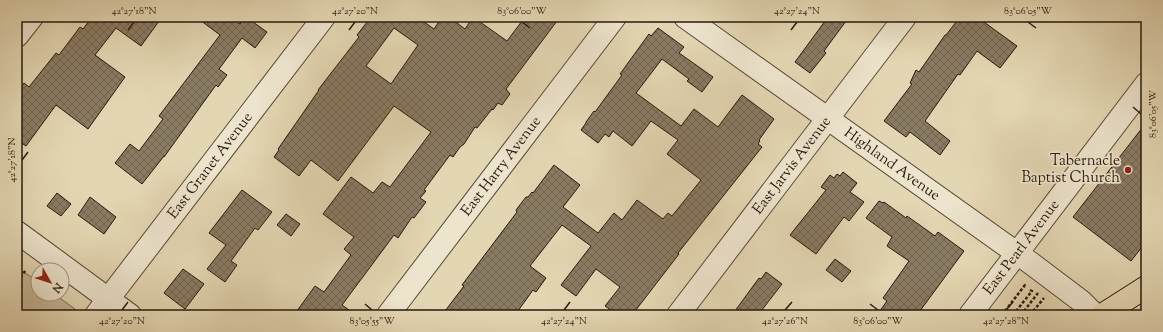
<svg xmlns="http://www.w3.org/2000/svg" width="1163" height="332" font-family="'Sorts Mill Goudy',serif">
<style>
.green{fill:#c4b696;stroke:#776752}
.building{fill:url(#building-cross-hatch);stroke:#2a180d;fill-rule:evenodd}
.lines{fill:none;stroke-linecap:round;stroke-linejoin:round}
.minor-casing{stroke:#584836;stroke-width:24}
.major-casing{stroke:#2a180d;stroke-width:24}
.path{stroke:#2a180d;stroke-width:2.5;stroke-dasharray:3 2;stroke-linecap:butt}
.minor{stroke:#ede4cd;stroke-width:22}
.major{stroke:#e3d6b2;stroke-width:22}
.ticks{fill:none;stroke:#2a180d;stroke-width:1.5}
.poi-dot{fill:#8f2418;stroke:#ede4cd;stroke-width:1.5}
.labels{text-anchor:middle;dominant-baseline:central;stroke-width:3.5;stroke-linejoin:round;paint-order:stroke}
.poi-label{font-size:15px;fill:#2a180d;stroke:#ede4cd;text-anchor:end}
.street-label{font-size:15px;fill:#2a180d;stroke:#ede4cd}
.neatline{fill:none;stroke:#2a180d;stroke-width:1.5}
.ticks-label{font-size:10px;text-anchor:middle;fill:#2a180d}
</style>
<defs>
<pattern id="building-cross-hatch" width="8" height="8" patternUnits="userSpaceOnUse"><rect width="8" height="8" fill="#8a7b63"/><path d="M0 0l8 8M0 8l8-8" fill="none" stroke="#716450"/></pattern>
</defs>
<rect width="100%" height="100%" fill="#e3d6b2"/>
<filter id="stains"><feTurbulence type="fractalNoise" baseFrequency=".005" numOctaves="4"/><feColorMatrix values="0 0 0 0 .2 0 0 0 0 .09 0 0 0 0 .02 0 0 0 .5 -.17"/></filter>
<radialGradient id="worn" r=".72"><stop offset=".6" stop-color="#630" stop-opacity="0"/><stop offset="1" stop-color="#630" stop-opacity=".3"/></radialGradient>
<path class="green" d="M17,267L38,282V294H54L75,309L70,315H17Z"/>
<g class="building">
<path d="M92,17H162L141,46L116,28L95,55L125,77L88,129L56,105L26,146L17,140V92L24,83L29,87L56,53L59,55L80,27L83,29Z"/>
<path d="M196,17H230L240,24L244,17H246L267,32L255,48L242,38L219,69L227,75L218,87L216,85L164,157V156L142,184L115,163L130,144L139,151L163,119L159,116L220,35Z"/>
<path d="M371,17H417L434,29L442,17H449L465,29L473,17L507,41L525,17H560L506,89L510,94L502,105L498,103L493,110L492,109L477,128L475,127L464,144L460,147L453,157L450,155L424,190L426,191L420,198L426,202L414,218L412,217L398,238L394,235L342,305L356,315H294L315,286L324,292L351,255L344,249L354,237L323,214L351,177L373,193L382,182L390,187L431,132L394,106L338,181L311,160L299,176L274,157L279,150L278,149L319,90H318L359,37L357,35ZM394,28L418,45L391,84L366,66Z"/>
<path d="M828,17H849L824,51L826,53L810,73L795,62Z"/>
<path d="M960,17H977L1017,46L1000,68L977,51L960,75L958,74L925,121L950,141L940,155L910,132L906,137L884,121L912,84L910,83L916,70L919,72L945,35H946Z"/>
<path d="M658,28L684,47L679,53L713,77L702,92L687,81L689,79L662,59L636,93L681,126L694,109L718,127L742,95L774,119L759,140L760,141L758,144L762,147L678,253L679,254L632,315H618L605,306L620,287L596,269L576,296L561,285L591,246L562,225L530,266L546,278L536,292L533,290L515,315H442L464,286L462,285L517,212L516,210L526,197H528L532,192L533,193L554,165L580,185L563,207L598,233L614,213L622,220L637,200L663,219L668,213L672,216L701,180L667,154L678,140L651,121L632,146L613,131L609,137L605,134L598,143L581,130L586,123V122L594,111L595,112L622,75L620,74L649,34L651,36Z"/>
<path d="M1146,123V242L1131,261L1073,217Z"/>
<path d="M843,172L857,183L850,192L864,202L849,221L844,217L816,254L790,235L826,190L821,187L830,175L834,178L837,174L840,176Z"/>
<path d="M242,190L272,212L258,230L255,228L231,261L237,265L225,282L207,269L226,245L209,233Z"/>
<path d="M57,193L71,204L61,216L47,206Z"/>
<path d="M90,197L116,217L104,234L78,215Z"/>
<path d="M879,201L883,203L884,202L906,218L907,216L935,236L938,232L964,251L917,315H877L887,301L883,298L909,261L887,246L892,237L866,218Z"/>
<path d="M286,214L300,224L291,236L277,225Z"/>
<path d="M835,259L851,271L842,282L826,270Z"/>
<path d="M183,269L204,284L185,309L164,293Z"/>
<path d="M766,272L782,284L758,315H732L759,278L761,279Z"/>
</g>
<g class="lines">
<defs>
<g id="minor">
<path id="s1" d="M685,17L1032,264L1081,301L1095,315"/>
<path d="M17,36L32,17"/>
<path d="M17,232L130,315"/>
<path id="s2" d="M96,315L324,17"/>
<path id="s3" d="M388,315L615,17"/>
<path id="s4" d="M678,315L905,17"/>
<path id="s5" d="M970,315L1146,84"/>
</g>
<path id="major" d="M1102,315L1146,287"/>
</defs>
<use href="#minor" class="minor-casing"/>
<use href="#major" class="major-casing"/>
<g class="path">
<path d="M17,281L26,270"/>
<path d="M1002,315L1025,285L1026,286"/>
<path d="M1013,315L1032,291L1030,290"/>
<path d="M1021,315L1038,293"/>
<path d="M1030,315L1044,298"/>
</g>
<use href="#minor" class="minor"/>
<use href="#major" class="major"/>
</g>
<path class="ticks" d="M522,22L530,28M1028,22L1036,28M128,30L134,22M349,30L355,22M791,30L797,22M1133,107L1141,114M22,160L28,152M365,304L372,310M870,304L878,310M122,310L128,302M564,310L570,302M785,310L792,302M1006,310L1013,302"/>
<circle class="poi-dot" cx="1128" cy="170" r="4"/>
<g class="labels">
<g class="poi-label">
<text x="1120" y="161">Tabernacle<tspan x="1120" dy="17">Baptist Church</tspan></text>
</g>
<g class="street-label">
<text stroke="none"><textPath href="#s1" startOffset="254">Highland Avenue</textPath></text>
<text stroke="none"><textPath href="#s2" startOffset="188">East Granet Avenue</textPath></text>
<text stroke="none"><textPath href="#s3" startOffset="187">East Harry Avenue</textPath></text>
<text stroke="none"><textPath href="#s4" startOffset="188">East Jarvis Avenue</textPath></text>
<text stroke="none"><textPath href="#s5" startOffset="85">East Pearl Avenue</textPath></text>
</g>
</g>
<rect width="1163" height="332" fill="none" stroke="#e3d6b2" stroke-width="44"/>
<g transform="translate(50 282) rotate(129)"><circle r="19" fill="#ede4cd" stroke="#9f9280"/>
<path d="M0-3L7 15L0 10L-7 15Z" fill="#8f2418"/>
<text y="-6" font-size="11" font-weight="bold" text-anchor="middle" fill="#2a180d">N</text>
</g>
<rect x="22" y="22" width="1119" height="288" class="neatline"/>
<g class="ticks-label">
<text x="134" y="14">42°27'18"N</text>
<text x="355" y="14">42°27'20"N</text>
<text x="522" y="14">83°06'00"W</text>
<text x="797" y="14">42°27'24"N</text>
<text x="1028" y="14">83°06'05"W</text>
<text transform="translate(1152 114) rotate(-90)" y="4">83°06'05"W</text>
<text transform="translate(11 160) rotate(-90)" y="4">42°27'18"N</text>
<text x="122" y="324">42°27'20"N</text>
<text x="372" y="324">83°05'55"W</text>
<text x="564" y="324">42°27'24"N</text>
<text x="785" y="324">42°27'26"N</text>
<text x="878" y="324">83°06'00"W</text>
<text x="1006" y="324">42°27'28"N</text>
</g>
<rect width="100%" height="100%" filter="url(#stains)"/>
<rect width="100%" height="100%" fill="url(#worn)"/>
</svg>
